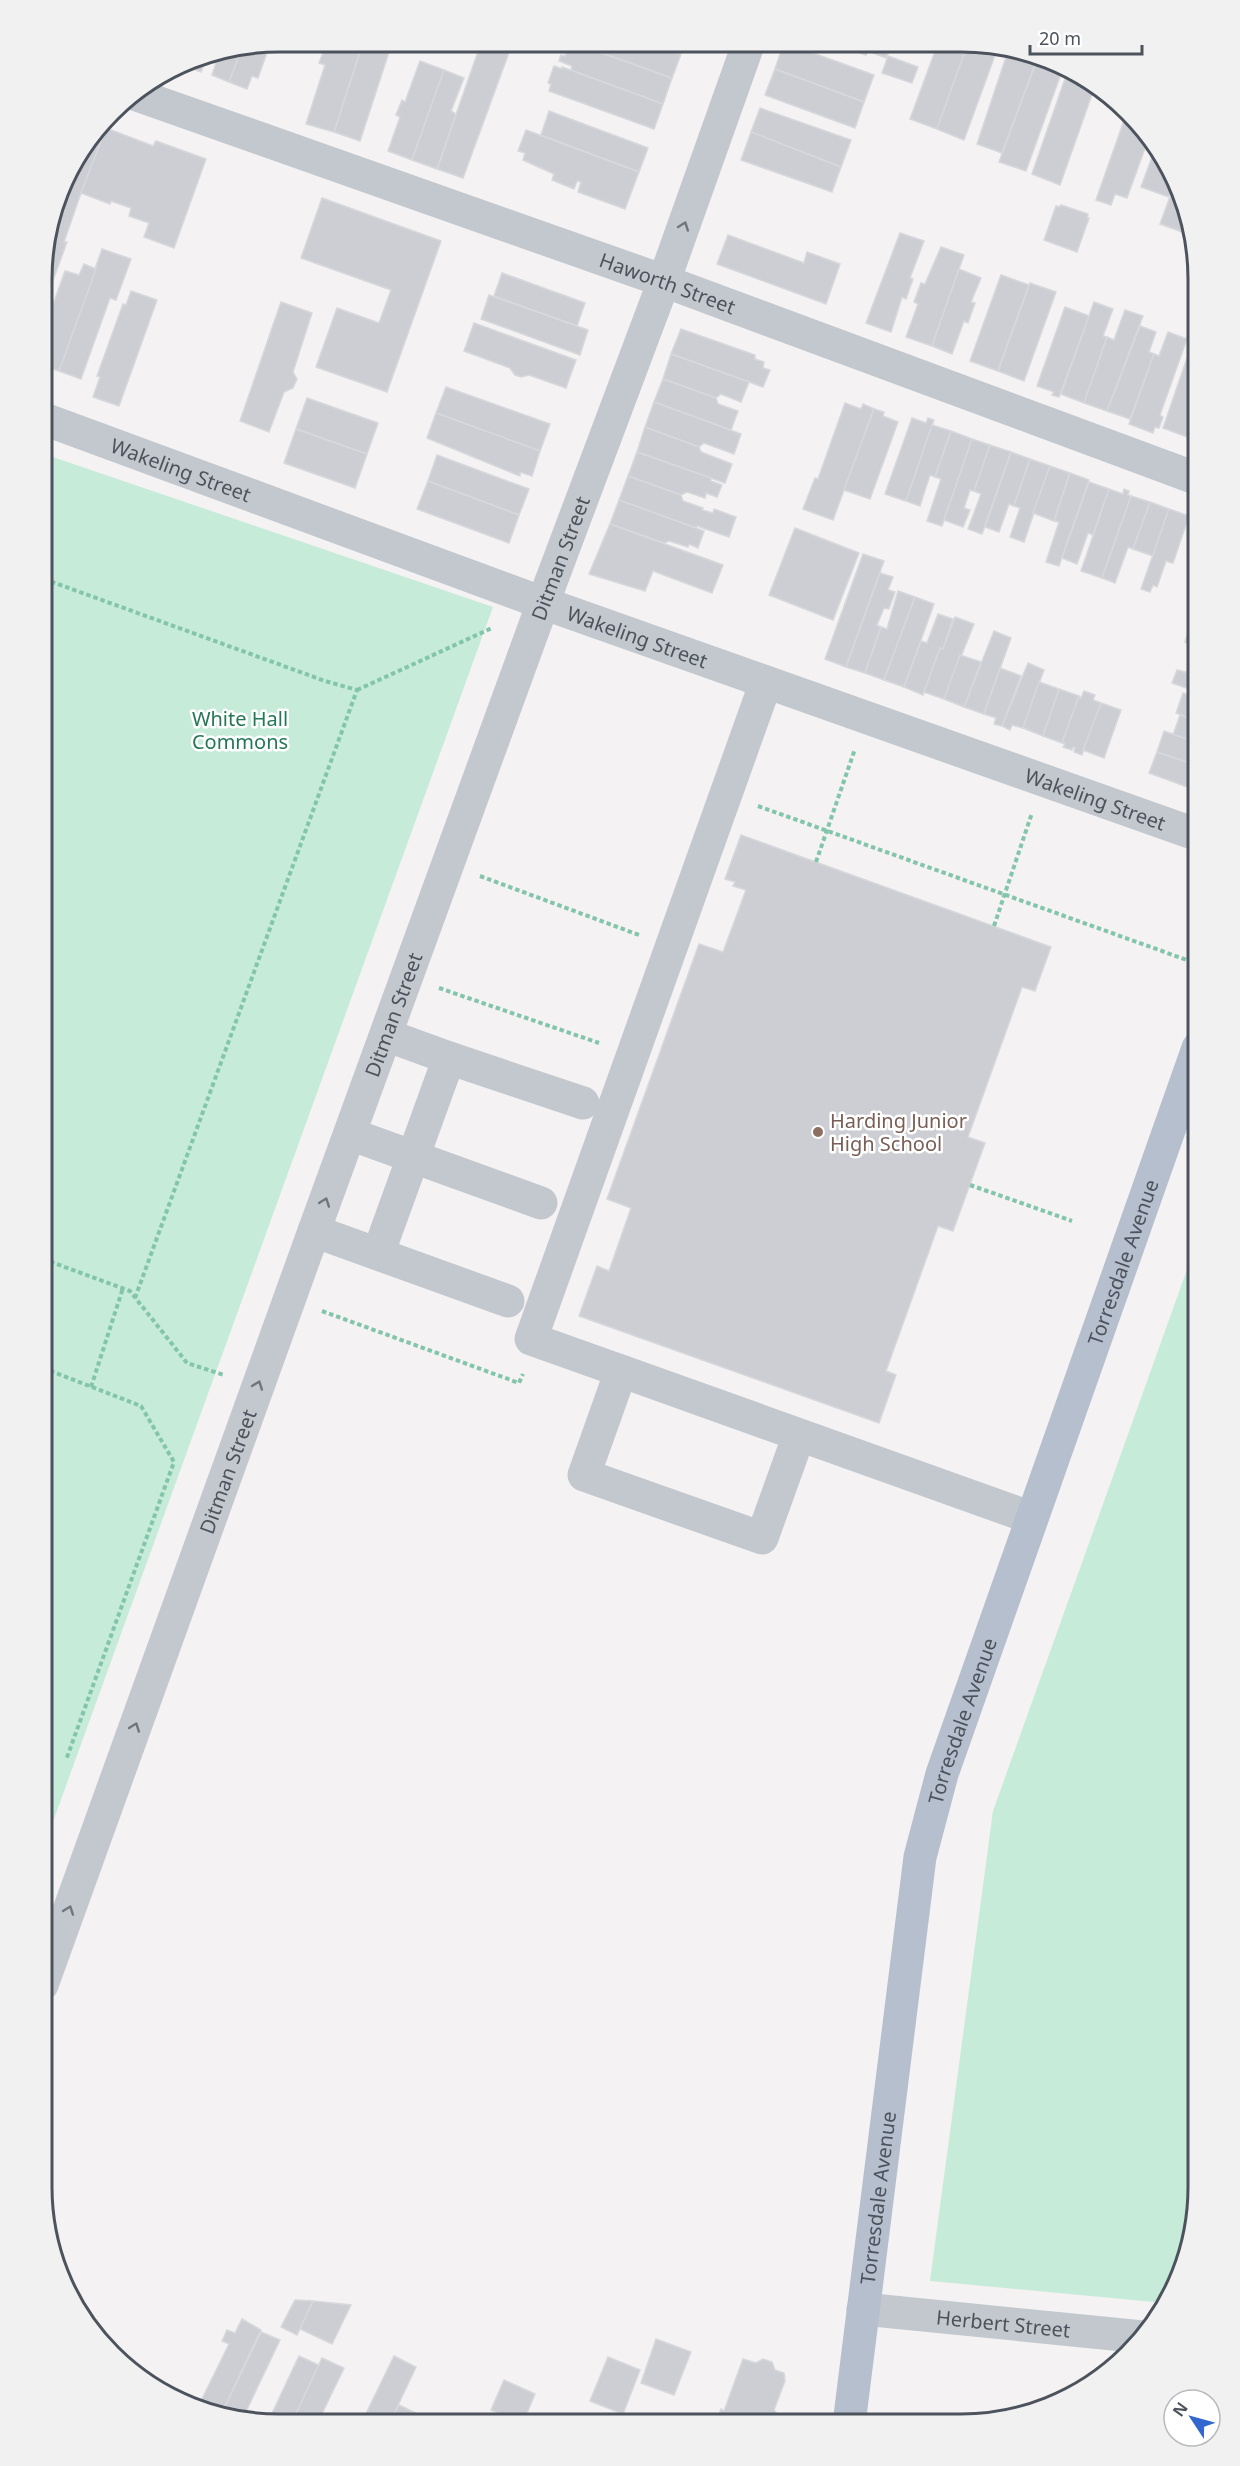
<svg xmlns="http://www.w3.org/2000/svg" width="1240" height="2466" font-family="'Noto Sans',sans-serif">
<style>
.green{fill:#c7ebd9}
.building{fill:#cdced4;stroke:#d7d8dc;stroke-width:1.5}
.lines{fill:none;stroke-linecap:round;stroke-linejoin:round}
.path{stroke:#83c5ab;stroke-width:4;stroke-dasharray:4.5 3;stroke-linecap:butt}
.minor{stroke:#c2c8ce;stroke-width:33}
.major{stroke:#b6bfcd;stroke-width:33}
.oneway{stroke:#6f767f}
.education-dot{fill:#8d6e63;stroke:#fff;stroke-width:2}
.labels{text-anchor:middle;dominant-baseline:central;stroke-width:5;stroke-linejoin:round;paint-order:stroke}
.street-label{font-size:20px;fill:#4c535d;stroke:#fff}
.park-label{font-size:20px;fill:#247756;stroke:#fff}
.education-label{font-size:20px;fill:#785e54;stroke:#fff;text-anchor:start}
.rim{fill:none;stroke:#4c535d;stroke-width:3}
</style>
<rect width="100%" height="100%" fill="#f4f2f2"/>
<g class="green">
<path d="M44,454L493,607L42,1852Z"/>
<path d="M1198,1239L1197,2202L1180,2277L1165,2303L930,2281L993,1811Z"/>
</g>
<g class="building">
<path d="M331,42L363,43L334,132L306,124L325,65L319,63L325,47L329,48Z"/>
<path d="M363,43H392L360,141L334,132Z"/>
<path d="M481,43H499L511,47L463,178L437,169Z"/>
<path d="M270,44L258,78L252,76L247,89L229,82L241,50Z"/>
<path d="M569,44H577L672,78L663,104L571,70L572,66L559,61L561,55L565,56Z"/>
<path d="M577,44H654L681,54L672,78Z"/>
<path d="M783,45H791L874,75L864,102L775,69Z"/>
<path d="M852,46H891L886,58L868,51L866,55L854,51L855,47Z"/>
<path d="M937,46H967L937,129L910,119Z"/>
<path d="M967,46L998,47L964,140L937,129Z"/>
<path d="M241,50L229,82L212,75L216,63L210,61L212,55Z"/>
<path d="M1008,51L1036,62L1002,153L977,144Z"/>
<path d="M212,55L210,61L206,59L201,72L183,65L189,60Z"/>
<path d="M888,56L918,67L912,83L882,73Z"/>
<path d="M420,61L444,70L412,160L388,151L400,117L396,115L402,100L405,102Z"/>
<path d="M1036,62L1062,71L1026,171L999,162Z"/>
<path d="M554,66L562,69V67L663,104L654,129L549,91L551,84L548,83Z"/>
<path d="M775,69L864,102L855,128L765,95Z"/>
<path d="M444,70L464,78L451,111L456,114L437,169L412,160Z"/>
<path d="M1068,70L1095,86L1060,185L1032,174Z"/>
<path d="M760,108L851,140L841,167L751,132Z"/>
<path d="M549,111L648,148L639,172L541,135Z"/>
<path d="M1127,112L1149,137L1127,198L1115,194L1111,205L1096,200Z"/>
<path d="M104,125L107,126L81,193L64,242H67L44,305V249L67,174Z"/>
<path d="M106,128L153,146L156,141L206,159L174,248L144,237L149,223L129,216L131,208L111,201L110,204L81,193Z"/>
<path d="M526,130L639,172L625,209L578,192L581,182L577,181L574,189L552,180L554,174L523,160L525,153L518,151Z"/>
<path d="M751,132L841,167L832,192L741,160Z"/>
<path d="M1156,146L1175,183L1169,197L1141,187Z"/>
<path d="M1175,183L1186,203L1191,235L1160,224Z"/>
<path d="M322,198L441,241L387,392L316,367L337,308L379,323L391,290L301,258Z"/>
<path d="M1061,205L1088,214L1087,218H1089L1077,252L1044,240L1056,206L1060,207Z"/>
<path d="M900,233L924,241L910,278L913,279L906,299L902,297L891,332L866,323Z"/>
<path d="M728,235L804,263L807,252L840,264L826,304L717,264Z"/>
<path d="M941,247L964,255L932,346L906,337L918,304L914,302L921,283L925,284Z"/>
<path d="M102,249L131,259L116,300L110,298L81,379L59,371Z"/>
<path d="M84,264L96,269L59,371L44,366V330L65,271L79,275Z"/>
<path d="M959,269L981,278L971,302L975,303L968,323L964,321L952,354L932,346Z"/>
<path d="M502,273L585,303L577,326L494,296Z"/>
<path d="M1001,275L1029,285L998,371L970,361Z"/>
<path d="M1030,283L1056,292L1024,381L998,371Z"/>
<path d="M131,291L157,300L119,406L93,397L100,377L97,376L123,304L126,305Z"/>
<path d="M489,295L588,330L580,355L481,319Z"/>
<path d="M281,302L312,313L293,372L297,379L293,388L284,392L269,432L240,421Z"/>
<path d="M1094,302L1113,309L1103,336L1107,337L1084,403L1061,394Z"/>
<path d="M1065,307L1089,316L1059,397L1052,395L1054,392L1037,386Z"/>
<path d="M1125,310L1143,316L1107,411L1084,403L1107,337L1114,340Z"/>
<path d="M474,323L576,360L566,388L529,375L521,377L515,375L510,368L464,351Z"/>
<path d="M1140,326L1156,332L1149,352L1154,354L1130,419L1107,411Z"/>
<path d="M1198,326V441L1163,428Z"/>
<path d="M681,329L755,355V359L764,362L763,368L770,370L763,387L671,354Z"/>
<path d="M1168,332L1187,339L1160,415L1163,417L1159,428L1155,427L1153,433L1129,424L1154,354L1159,356Z"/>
<path d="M671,354L749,382L741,402L721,394L716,398L663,379Z"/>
<path d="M663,379L716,398L718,404L738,411L731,430L654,402Z"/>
<path d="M446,387L550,424L540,451L436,413Z"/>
<path d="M307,398L378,423L367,454L296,429Z"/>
<path d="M654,402L741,434L734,454L704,443L699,447L645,427Z"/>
<path d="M845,403L861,409L863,404L874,409L833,520L803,509L815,478L818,479Z"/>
<path d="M874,409L884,412L883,416L898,422L870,499L844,490Z"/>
<path d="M436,413L540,451L532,476L520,472V476L515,474L427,438Z"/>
<path d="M912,418L926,423L928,418L934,420L906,501L885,494Z"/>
<path d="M932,425L951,431L935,477L930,475L920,506L906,501Z"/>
<path d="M645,427L699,447L701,452L732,464L725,483L637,452Z"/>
<path d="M296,429L367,454L355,488L284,463Z"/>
<path d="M951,431L972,439L942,526L927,521L941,479L935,477Z"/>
<path d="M972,439L990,445L974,491L970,490L964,508L970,510L963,527L944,520Z"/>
<path d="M990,445L1011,452L982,534L968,529L981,494L974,491Z"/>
<path d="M637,452L711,478V481L722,485L717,497L706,493L705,498L687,492L681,495L628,476Z"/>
<path d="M1011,452L1030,459L1014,506L1009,504L999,532L985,527Z"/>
<path d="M437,455L529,489L519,515L428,481Z"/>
<path d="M1030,459L1050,466L1024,542L1010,537L1020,508L1014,506Z"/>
<path d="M1050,466L1070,473L1054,521L1033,513Z"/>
<path d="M1070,473L1089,480L1059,566L1046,562L1059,522L1054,521Z"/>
<path d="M628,476L681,495L683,501L703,508L702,510L713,513L714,509L736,517L729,537L697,526L696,528L619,500Z"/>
<path d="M428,481L519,515L509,543L417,509Z"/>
<path d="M1089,482L1109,489L1093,535L1088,533L1077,564L1062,558Z"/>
<path d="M1109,489L1123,494L1124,489L1129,491L1128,495L1131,496L1102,578L1081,571Z"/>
<path d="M1131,496L1150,502L1133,549L1128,547L1115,583L1102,578Z"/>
<path d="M619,500L704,531L698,548L689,544L688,547L669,541L664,543L610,524Z"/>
<path d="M1150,502L1169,509L1153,556L1133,549Z"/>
<path d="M1169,509L1189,516L1173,563L1166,561L1157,587L1153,585L1150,592L1141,589Z"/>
<path d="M610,524L723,565L712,593L653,571L645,591L589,574Z"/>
<path d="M795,528L859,553L833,620L769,595Z"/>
<path d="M863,554L884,561L846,667L825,659Z"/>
<path d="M880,573L893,577L888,590L895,592L889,609L884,608L877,625L881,627L865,673L846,667Z"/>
<path d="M898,591L915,597L884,680L865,673L881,627L887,629Z"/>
<path d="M915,597L934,604L904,687L884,680Z"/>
<path d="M938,614L953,619L943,649L940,648L923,695L904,687L921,641L927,643Z"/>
<path d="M955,617L974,624L944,699L924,692L940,648L943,649Z"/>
<path d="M1190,627L1198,630V647L1185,642Z"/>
<path d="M994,631L1011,638L984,714L964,707Z"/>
<path d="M960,655L981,662L964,707L944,699Z"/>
<path d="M1192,658L1198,660V675L1187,671Z"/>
<path d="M1028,663L1044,670L1023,728L1012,725L1010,730L1002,726Z"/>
<path d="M1000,668L1021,676L1002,726L994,724L996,718L984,714Z"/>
<path d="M1177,670L1198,675V692L1172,683Z"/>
<path d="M1039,682L1059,689L1043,736L1023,728Z"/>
<path d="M1059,689L1079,696L1062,743L1043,736Z"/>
<path d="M1084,691L1095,695L1093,700L1101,703L1082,755L1074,752L1075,748L1073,747L1072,750L1063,747L1065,744L1062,743L1079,696L1081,698Z"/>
<path d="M1183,693L1198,699V721L1176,713Z"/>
<path d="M1101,703L1121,710L1104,758L1083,750Z"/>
<path d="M1180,715L1198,721V743L1173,735Z"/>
<path d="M1164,731L1198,743V766L1157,752Z"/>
<path d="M1157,752L1198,766V791L1149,773Z"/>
<path d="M741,835L1051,947L1035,991L1022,987L968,1137L985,1143L953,1231L938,1226L886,1371L896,1375L879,1423L579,1316L597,1266L609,1271L631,1208L607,1199L699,944L723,952L746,890L733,886L735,882L725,879Z"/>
<path d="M295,2300L313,2301L297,2335L281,2327Z"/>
<path d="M313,2301L351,2305L332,2344L300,2329Z"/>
<path d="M242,2319L261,2330L221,2415L198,2407L229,2344L222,2341L227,2330L235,2333Z"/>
<path d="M261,2332L280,2340L242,2420L221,2415Z"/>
<path d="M656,2339L691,2352L674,2395L641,2383Z"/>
<path d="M299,2356L319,2365L292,2422H268Z"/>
<path d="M394,2356L416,2367L390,2422H362Z"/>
<path d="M608,2357L640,2370L623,2414L590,2401Z"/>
<path d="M322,2358L344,2368L318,2422H292Z"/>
<path d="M743,2359L756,2363L763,2359L772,2362L775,2370L784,2373L785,2381L774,2410L778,2415L775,2422L716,2423L721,2409L724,2411Z"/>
<path d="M504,2380L535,2394L523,2423H512L505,2420L507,2416L491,2410Z"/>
<path d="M399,2405L418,2414L414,2422H390Z"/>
</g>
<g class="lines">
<g class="path">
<path d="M44,579L325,681L357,690L135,1298"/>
<path d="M357,690L492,628"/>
<path d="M758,806L1198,964"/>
<path d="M816,862L855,749"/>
<path d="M480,876L639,935"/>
<path d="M994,926L1032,813"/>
<path d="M439,988L599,1043"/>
<path d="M970,1185L1072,1221"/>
<path d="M43,1259L130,1291L187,1363L224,1375"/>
<path d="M322,1311L519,1383L523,1374"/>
<path d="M43,1368L141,1406L174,1462L66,1760"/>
<path d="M91,1387L123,1288"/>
</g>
<g class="minor">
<path id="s1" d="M134,94L664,281L1198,479"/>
<path id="s2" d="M44,419L543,603L1198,835"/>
<path d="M449,1058L583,1103"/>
<path d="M350,1134L541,1203"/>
<path d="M314,1231L508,1301"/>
<path d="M378,1254L449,1058L386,1035"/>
<path d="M621,1371L531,1339L766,682"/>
<path d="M799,1435L762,1538L584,1475L621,1371L1032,1518"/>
<path id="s3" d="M42,1985L314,1231L543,603L664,281L748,45"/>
<path id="s4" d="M863,2309L1143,2337"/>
</g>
<path class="major" id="s5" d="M849,2424L920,1857L942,1774L1198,1048"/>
</g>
<defs><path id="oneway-chevron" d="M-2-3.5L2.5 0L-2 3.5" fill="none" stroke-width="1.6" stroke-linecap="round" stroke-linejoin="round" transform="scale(1.5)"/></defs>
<g class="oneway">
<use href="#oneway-chevron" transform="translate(684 226) rotate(-70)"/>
<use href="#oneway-chevron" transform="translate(325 1202) rotate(-70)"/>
<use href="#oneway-chevron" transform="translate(258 1385) rotate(-70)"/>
<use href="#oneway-chevron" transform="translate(135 1727) rotate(-70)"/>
<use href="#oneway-chevron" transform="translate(69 1910) rotate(-70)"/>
</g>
<circle class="education-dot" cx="818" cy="1132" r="6"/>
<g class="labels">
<g class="street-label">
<text stroke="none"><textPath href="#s1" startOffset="566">Haworth Street</textPath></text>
<text stroke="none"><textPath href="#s2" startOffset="146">Wakeling Street</textPath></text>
<text stroke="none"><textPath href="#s3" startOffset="1518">Ditman Street</textPath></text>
<text stroke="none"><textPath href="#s2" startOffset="632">Wakeling Street</textPath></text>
<text stroke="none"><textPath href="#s2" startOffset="1118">Wakeling Street</textPath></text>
<text stroke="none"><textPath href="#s3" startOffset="1032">Ditman Street</textPath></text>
<text stroke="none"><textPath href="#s5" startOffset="1200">Torresdale Avenue</textPath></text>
<text stroke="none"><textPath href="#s3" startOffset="546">Ditman Street</textPath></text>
<text stroke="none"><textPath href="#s5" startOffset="714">Torresdale Avenue</textPath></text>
<text stroke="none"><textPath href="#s5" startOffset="228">Torresdale Avenue</textPath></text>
<text stroke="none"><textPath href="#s4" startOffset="141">Herbert Street</textPath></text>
</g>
<g class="park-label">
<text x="240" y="718">White Hall<tspan x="240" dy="23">Commons</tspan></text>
</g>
<g class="education-label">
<text x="830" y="1120">Harding Junior<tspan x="830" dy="23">High School</tspan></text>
</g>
</g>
<path d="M0 0H1240V2466H0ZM279 52H961A227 227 0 0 1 1188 279V2187A227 227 0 0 1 961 2414H279A227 227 0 0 1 52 2187V279A227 227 0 0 1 279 52Z" fill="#f1f1f2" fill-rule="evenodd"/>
<path class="rim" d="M279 52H961A227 227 0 0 1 1188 279V2187A227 227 0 0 1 961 2414H279A227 227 0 0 1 52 2187V279A227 227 0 0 1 279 52Z"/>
<g transform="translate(1192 2418) rotate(306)"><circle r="28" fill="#ffffff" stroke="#b7babe" stroke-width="1.5"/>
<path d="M0-4.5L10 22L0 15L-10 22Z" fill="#3167cf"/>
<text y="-9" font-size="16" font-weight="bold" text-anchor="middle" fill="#4c535d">N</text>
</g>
<path d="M1030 45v9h112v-9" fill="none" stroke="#4c535d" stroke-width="3"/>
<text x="1039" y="45" font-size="18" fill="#4c535d" stroke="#ffffff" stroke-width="4.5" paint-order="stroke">20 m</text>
</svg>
